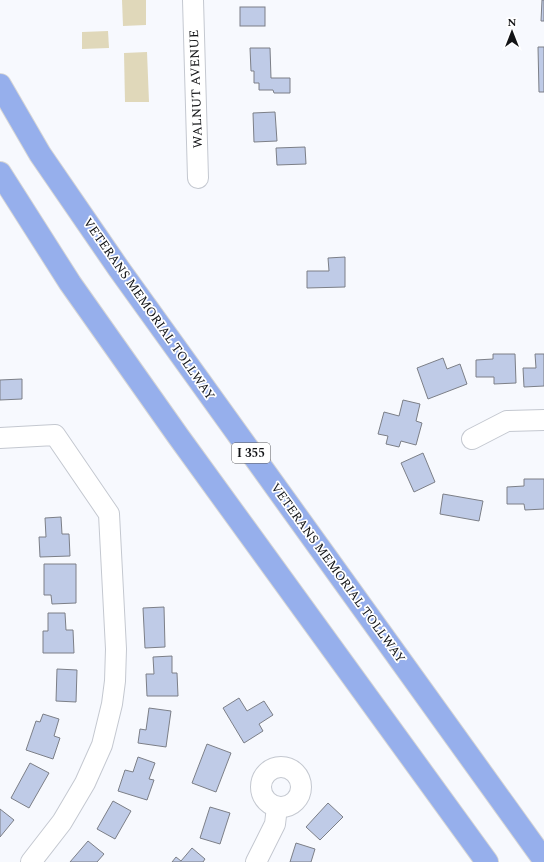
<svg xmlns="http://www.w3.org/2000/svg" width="544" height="862" font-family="Spectral,serif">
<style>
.green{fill:#e0d8ba}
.building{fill:#bfcbe7;stroke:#7c7f87}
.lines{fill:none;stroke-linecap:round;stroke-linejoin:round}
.minor-casing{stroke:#c4c8d0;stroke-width:22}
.highway-casing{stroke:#d5d5d5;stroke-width:24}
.minor{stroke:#fff;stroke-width:20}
.highway{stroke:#96afec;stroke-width:22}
.labels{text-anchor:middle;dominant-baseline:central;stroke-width:3.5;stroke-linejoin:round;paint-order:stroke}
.shield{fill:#fff;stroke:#5a5a5d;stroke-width:1}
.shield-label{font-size:12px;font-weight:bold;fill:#131417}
.street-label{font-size:13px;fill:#131417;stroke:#fff}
</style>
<rect width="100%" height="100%" fill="#f7f9fe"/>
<g class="green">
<path d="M122,0H146V25L123,26Z"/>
<path d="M108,31L109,48L82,49V32Z"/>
<path d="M147,52L149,102H125L124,53Z"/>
</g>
<g class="building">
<path d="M542,0H544V21H541Z"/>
<rect x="240" y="7" width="25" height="19"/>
<path d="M538,47H544V92H539Z"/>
<path d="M250,48H270L271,78H290V93H274L273,90H259V83H254V71H251Z"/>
<path d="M275,112L277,141L254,142L253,113Z"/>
<path d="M305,147L306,164L277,165L276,148Z"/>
<path d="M345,257V287L307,288V271H329L328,258Z"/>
<path d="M493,354H515L516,383L494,384V377H476V360L493,359Z"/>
<path d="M535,354H544V386L524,387L523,368H536Z"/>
<path d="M443,358L447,369L460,364L467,384L428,399L417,368Z"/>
<path d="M22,379V399L0,400V380Z"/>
<path d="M403,400L420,404L416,421L422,423L416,445L401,441L399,447L386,444L388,436L378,434L384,412L399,416Z"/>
<path d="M423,453L435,482L414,492L401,463Z"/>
<path d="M524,479H544V509L525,510L524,504H507V487L524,486Z"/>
<path d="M443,494L483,501L479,521L440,514Z"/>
<path d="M61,517L62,534H69L70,556L40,557L39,537H46L45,518Z"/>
<path d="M44,564H76V603L52,604L51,595H44Z"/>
<path d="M164,607L165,647L145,648L143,608Z"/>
<path d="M48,613H65L66,630H73L74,653H43V631H48Z"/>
<path d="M172,656V673H177L178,696H147L146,674H154L153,657Z"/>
<path d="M57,669L77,670L76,702L56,701Z"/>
<path d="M239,698L247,711L264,701L273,715L259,724L263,731L244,743L223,708Z"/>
<path d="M149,708L171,711L166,747L138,743L140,729L146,730Z"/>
<path d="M43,714L59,719L54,736L60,738L53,759L26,750L36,721L40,722Z"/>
<path d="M207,744L231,753L216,792L192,783Z"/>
<path d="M138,757L155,763L149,779L154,780L147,800L118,791L125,770L133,772Z"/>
<path d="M30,763L49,773L29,808L11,798Z"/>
<path d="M113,801L131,811L115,839L97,829Z"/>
<path d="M328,803L343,817L320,840L306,827Z"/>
<path d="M210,807L230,813L220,844L200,838Z"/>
<path d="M0,809L14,820L0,837Z"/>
<path d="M88,841L104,854L97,862H70Z"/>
<path d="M296,843L315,849L311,862H290Z"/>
<path d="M192,848L205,859L203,862H172L176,857L181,861Z"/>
</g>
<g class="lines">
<defs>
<g id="minor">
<path d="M193,0L198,178"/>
<path d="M0,438L55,435L109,514L116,649L115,681L112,704L102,745L85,783L62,822L31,862"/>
<path d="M472,439L507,421L544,420"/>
<circle cx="281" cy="787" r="20"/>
<path d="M256,862L275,824L277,807"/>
</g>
<g id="highway">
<path d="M0,85L40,154L119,269L544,860"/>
<path d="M0,173L70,283L178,436L487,862"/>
</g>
</defs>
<use href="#minor" class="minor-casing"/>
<use href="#highway" class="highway-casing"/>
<use href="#minor" class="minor"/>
<use href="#highway" class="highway"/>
</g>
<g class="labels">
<rect class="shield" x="232" y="443" width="38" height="20" rx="3"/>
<g class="shield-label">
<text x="251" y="453">I 355</text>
</g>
<g class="street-label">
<text transform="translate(196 89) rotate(-92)">WALNUT AVENUE</text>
<text transform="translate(149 309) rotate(55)">VETERANS MEMORIAL TOLLWAY</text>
<text transform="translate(338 573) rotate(54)">VETERANS MEMORIAL TOLLWAY</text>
</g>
</g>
<g transform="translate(512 32)" stroke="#ffffff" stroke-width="3" paint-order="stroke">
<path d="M0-3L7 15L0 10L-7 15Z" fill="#131417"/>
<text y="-6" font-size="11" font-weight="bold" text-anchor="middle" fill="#131417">N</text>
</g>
</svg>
